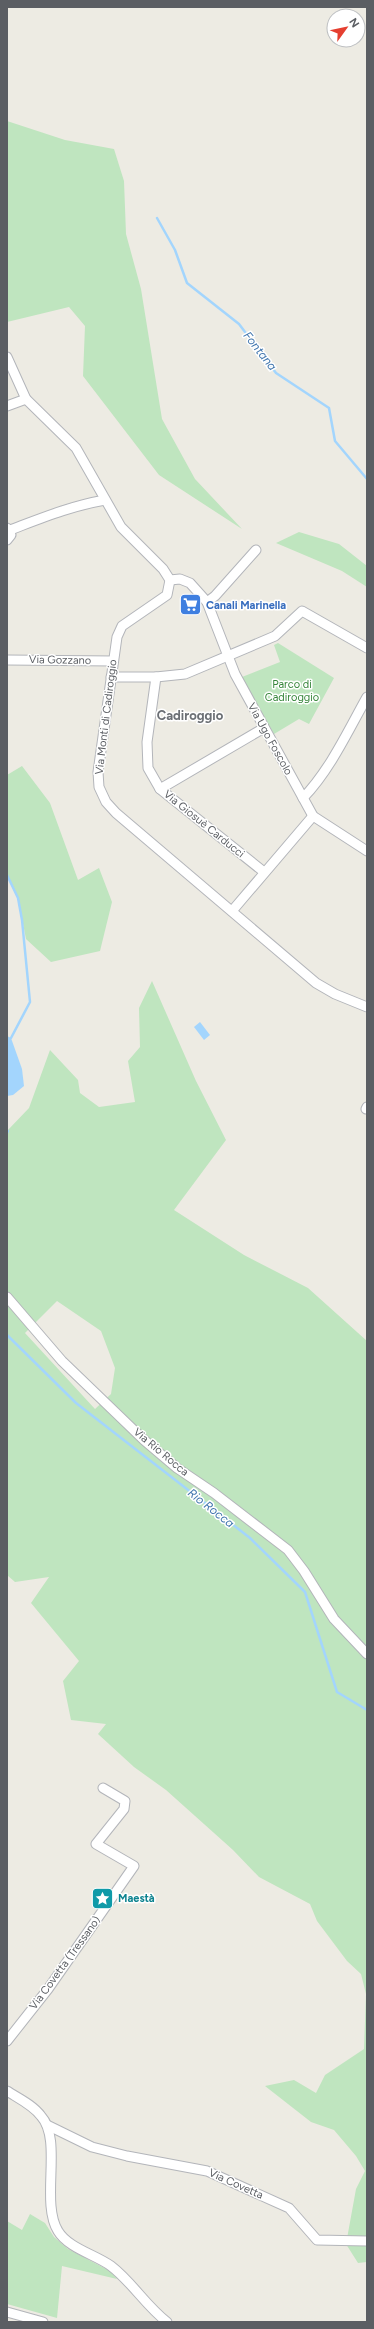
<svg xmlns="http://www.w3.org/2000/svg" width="374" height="2329" font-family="Figtree,sans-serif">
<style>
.green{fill:#bfe5bf;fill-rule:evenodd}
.water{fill:#a3d5fd}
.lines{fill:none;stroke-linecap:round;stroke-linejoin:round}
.stream{stroke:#a3d5fd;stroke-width:2.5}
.minor-casing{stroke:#b3b5ba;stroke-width:11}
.minor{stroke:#fff;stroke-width:9}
.labels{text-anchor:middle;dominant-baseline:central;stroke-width:3;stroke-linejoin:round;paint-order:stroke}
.shop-label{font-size:11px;font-weight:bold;fill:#366cbe;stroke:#fff;text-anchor:start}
.street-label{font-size:11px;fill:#5b5e63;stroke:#fff}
.park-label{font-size:11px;fill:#37863b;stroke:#fff}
.culture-label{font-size:11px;font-weight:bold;fill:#0d838f;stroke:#fff;text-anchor:start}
.water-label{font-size:12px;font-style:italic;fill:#4176ae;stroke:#fff}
.quarter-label{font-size:13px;font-weight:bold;fill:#6c7075;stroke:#fff}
</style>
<rect width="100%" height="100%" fill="#edebe3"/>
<g class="green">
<path d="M7,121L65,140L114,149L124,181L126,234L141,289L162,419L195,479L242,529L159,475L83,376L85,326L69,307L7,322Z"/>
<path d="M299,532L339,544L367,566V587L342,571L276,543Z"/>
<path d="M278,643L334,678L309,724L299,719L274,734L242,677L280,662L274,645Z"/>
<path d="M22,766L50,803L78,880L99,868L112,902L100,951L51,962L26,939L18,898L7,875V775Z"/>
<path d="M152,981L196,1081L226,1140L174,1210L244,1255L308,1288L367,1341V2262L358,2263L346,2244L356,2189L365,2171L356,2156L334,2130L311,2122L265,2086L294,2080L316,2093L325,2075L364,2049L366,1994L361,1974L347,1961L317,1921L310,1904L259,1877L233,1850L166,1790L134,1767L98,1734L106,1724L71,1720L63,1681L79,1661L31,1603L49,1577L15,1582L7,1575V1131L29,1108L50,1050L78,1080L80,1093L99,1107L135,1102L128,1061L140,1047L139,1008ZM57,1301L101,1331L115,1368L111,1394L95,1409L25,1333Z"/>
<path d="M30,2214L45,2223L54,2237L68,2249L110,2271L117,2279L62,2266L57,2318L7,2304V2221L22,2230Z"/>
</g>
<g class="water">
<path d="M200,1022L210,1035L204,1040L194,1027Z"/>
<path d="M7,1036L11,1038L22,1069L24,1086L13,1095L7,1096Z"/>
</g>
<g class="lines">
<g class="stream">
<path d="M157,218L175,250L187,283L239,324L276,373L329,408L335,441L367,479"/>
<path d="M7,875L18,898L22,920L30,1002L11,1038"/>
<path d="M7,1133L8,1131"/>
<path d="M7,1335L76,1403L250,1538L305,1592L337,1692L367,1710"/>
</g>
<defs>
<g id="minor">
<path d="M7,357L26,399L76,448L121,527L163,569L170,580L167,595L122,626L117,637L98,772L99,787L106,802L116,813L316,983L335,994L367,1007"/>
<path d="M7,406L26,399"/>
<path d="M7,528L11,535L7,540"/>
<path d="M10,530C42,518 71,506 105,500"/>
<path d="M170,580L180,579L190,583L207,602L235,674L313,816L367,851"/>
<path d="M207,602L215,596L256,550"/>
<path d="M7,660L113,661"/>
<path d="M111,677H156L185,674L275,636L302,611L367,648"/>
<path d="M156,677L147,742L148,768L160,789L264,872"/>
<path d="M160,789L264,728"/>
<path d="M303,798C330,770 348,731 367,697"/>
<path d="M232,911L313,816"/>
<path d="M366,1109L367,1107"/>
<path d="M7,1297L62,1361L144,1440L177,1468L214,1493L288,1550L304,1571L334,1619L367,1654"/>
<path d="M7,2041L48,1989L134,1866L96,1844L124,1809L125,1801L103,1788"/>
<path d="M7,2091C18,2098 33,2105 41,2116C63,2140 40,2202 58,2231C68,2248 96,2255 111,2266C132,2282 146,2306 167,2322"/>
<path d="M47,2125L92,2147L127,2156L207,2171L289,2208L317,2240L367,2241"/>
<path d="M7,2312L43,2322"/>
</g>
</defs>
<use href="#minor" class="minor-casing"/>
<use href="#minor" class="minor"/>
</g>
<defs>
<symbol id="supermarket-square" viewBox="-11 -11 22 22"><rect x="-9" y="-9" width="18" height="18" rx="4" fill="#3f7fe0" stroke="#fff"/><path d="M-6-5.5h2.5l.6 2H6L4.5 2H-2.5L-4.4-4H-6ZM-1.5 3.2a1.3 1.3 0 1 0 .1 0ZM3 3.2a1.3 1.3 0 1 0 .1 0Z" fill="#fff"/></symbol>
<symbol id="sight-square" viewBox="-11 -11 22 22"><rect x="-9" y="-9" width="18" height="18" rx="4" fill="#0f9aa8" stroke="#fff"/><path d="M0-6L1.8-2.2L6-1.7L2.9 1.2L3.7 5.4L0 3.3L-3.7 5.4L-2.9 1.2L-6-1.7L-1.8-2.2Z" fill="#fff"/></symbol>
</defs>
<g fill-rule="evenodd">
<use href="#supermarket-square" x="178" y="592" width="25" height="25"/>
<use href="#sight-square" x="90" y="1886" width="25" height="25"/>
</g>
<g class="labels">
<g class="shop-label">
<text x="206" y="605">Canali Marinella</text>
</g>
<g class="street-label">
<text transform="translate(60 660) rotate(1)">Via Gozzano</text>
<text transform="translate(106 717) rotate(-83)">Via Monti di Cadiroggio</text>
<text transform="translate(270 739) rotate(61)">Via Ugo Foscolo</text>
<text transform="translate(204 824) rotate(39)">Via Giosuè Carducci</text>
<text transform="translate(161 1452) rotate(40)">Via Rio Rocca</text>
<text transform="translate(65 1963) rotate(-54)">Via Covetta (Tressano)</text>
<text transform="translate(236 2184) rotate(24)">Via Covetta</text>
</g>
<g class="park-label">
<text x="292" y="684">Parco di<tspan x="292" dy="13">Cadiroggio</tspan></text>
</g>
<g class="culture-label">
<text x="118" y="1898">Maestà</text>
</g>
<g class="water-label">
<text transform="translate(260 351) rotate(52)">Fontana</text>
<text transform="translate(211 1508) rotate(38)">Rio Rocca</text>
</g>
<g class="quarter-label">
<text x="190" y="715">Cadiroggio</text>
</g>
</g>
<rect width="374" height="2329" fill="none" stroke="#5b5e63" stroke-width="16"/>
<g transform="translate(346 28) rotate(57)"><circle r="19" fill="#ffffff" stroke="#bdbfc1"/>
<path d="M0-3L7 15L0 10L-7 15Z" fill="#e53f30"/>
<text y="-6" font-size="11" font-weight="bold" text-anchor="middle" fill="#5b5e63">N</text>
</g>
</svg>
